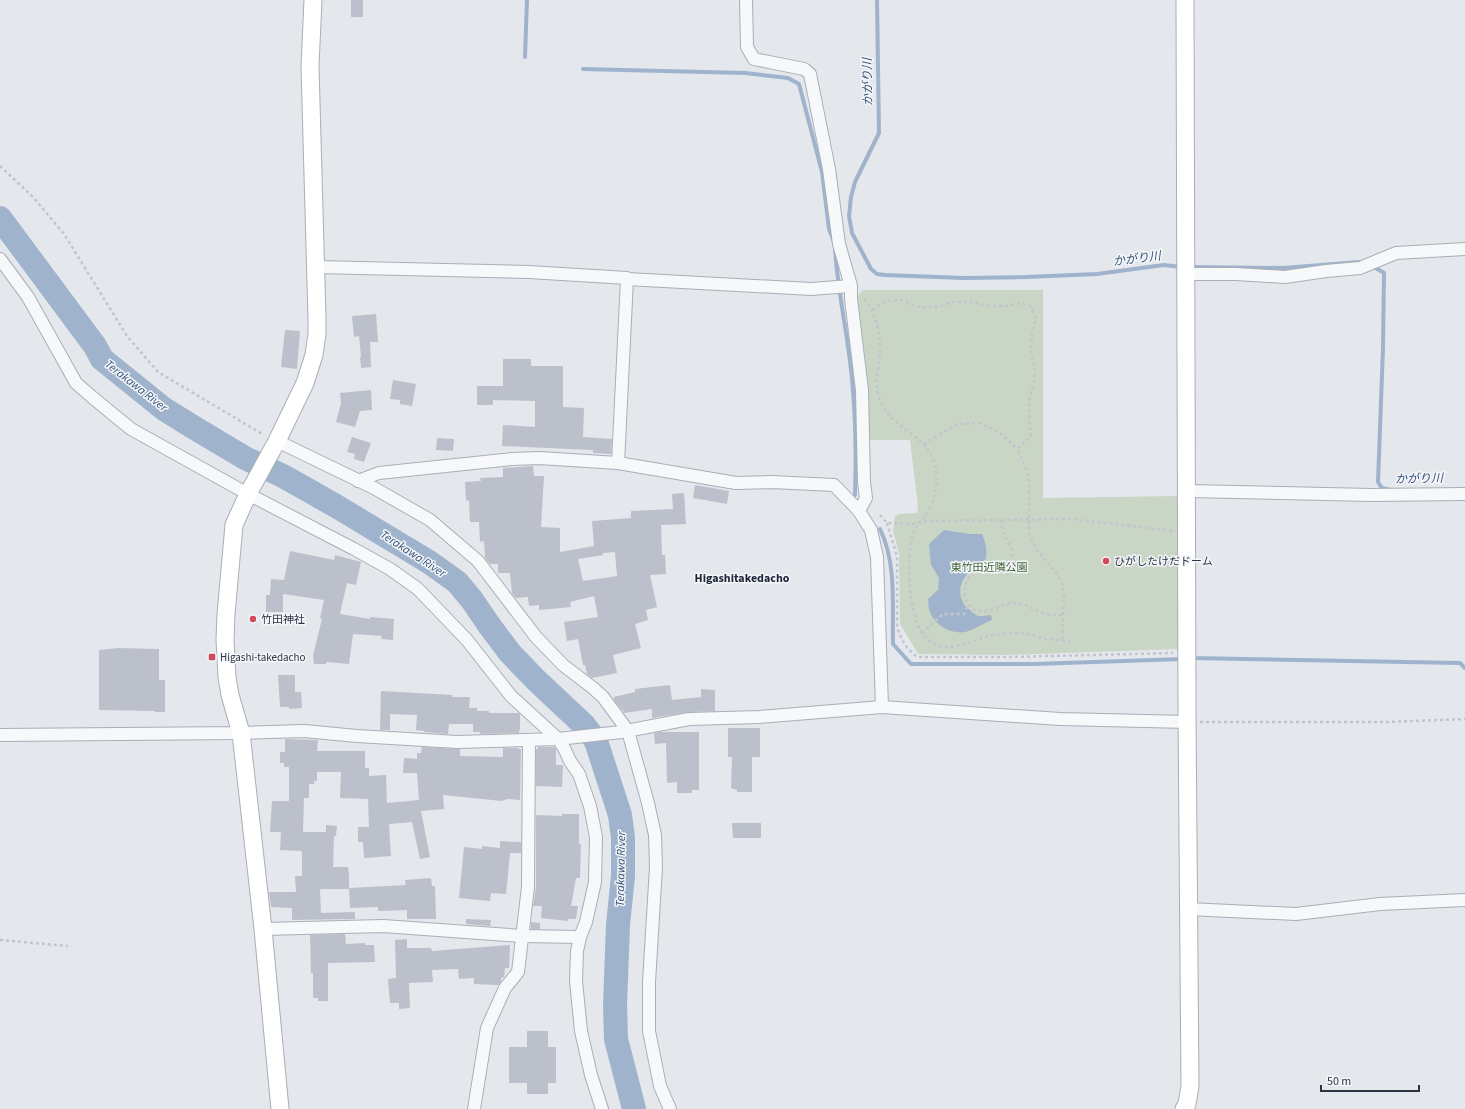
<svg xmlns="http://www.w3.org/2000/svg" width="1465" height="1109" font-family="'Source Sans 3','Noto Sans JP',sans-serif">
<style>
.green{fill:#c9d6c5}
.water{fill:#9fb4cc}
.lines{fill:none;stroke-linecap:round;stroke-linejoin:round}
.stream{stroke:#9fb4cc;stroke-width:4}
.river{stroke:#9fb4cc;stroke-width:24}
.building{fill:#bbc0ca;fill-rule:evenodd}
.street-casing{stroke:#a9aeb7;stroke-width:14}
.secondary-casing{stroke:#a9aeb7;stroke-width:19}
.path{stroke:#c2c5cb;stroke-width:2.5;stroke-dasharray:3 3;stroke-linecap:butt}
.street{stroke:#f7f8fa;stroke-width:12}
.secondary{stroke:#fff;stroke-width:17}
.poi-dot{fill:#d1495b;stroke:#f4f6f9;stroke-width:1.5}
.labels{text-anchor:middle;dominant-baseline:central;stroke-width:3;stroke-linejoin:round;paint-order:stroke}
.poi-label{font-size:11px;fill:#2b3445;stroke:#f4f6f9;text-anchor:start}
.park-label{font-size:11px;fill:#3f6138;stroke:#f4f6f9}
.water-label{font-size:12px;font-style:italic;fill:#34527a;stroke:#f4f6f9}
.neighbourhood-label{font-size:12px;font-weight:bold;fill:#1d2536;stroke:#f4f6f9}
</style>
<rect width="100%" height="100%" fill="#e4e7ec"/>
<path class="green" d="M863,290H1043V498L1178,496V649L1006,655L918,654L900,624L899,554L893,530L895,517L899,514L917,513L918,506L910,440H867L864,349L857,297Z"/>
<path class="water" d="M944,530L970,534H982C987,546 988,554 984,566C962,568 951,596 970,610C972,612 976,615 978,616C981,617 987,615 991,615L992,620C984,623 977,628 969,631C955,636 935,627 930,612C928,608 929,603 928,599L938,590L939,578L931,565L929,544Z"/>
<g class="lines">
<g class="stream">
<path d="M877,0L879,133L855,182L851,197L849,216L852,233L871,269L877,274L885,275L964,278L1026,277L1097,274L1164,265L1181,267"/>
<path d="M525,57L527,0"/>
<path d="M583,69L745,73L788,78L799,84L822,172L829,229L834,242"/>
<path d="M835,249C838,297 850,343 853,391C856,426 856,461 855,495"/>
<path d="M1371,265L1384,273L1383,348L1378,482L1382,488L1391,490"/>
<path d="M1190,267L1283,268L1359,262"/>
<path d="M880,529C897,564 892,606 893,644L911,664H1035L1182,659"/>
<path d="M1191,658L1460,663L1465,668"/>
</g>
<path class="river" d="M0,218L95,346L102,359L164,409L193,427L245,458L283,476L336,506L429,562L457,582L472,600L489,625L510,653L536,680L584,725L596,741L620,815L623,838V876L618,925L615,1005L616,1039L634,1109"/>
</g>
<g class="building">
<rect x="351" y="0" width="12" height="17"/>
<path d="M376,314L378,342H370L371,367L361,368L360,357H361L359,336L354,337L352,316Z"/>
<path d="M285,330L300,331L297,369L281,367Z"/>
<path d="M503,359H531V366H563V407L584,408L583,437L612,439L611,454L593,453V450L502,446L503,425L535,427V401L493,400V405H477V386H503Z"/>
<path d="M393,380L416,384L412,406L400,404V400L390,399Z"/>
<path d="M371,390L372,410L360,411L355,427L336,422L341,403L340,393Z"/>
<path d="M352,437L371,443L364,462L354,459L355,454L347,452Z"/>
<path d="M437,438L454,439L453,451L436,450Z"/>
<path d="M533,466L534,476H544L541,527L560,528V552L594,546L592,521L631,518V511L673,509L672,494L684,493L686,524L661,525L662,555H665L666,574L650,575L657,607L646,610L648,620L635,624L641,648L613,655L617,673L592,678L587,674L585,665H583L578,639L567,641L564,622L598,617L594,596L570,602L571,607L539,610V605L529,606L528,597L516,598L512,593L510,573H498V564H490L485,558L484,541L480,542L479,522H470L469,500L466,501L465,482L481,481L480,478L503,477V468ZM615,552L617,576L583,581L578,559L603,555V553Z"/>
<path d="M695,485L729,491L727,504L693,498Z"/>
<path d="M290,551L334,560L335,555L361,562L356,585L347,583L340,614L370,619V617L394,619L393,640L381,639L382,636L353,634L349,664L326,662V664H314L313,655L322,619L320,618L324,600L283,594V612H266V595H270L271,579L284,580Z"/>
<path d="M118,648L159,649V680H165V712H155V711L99,710V650Z"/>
<path d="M278,675H295V692H301L302,708L289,709V707H280Z"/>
<path d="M670,685L672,700L701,697V689L715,690V711L688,712L652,718V709L624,713L623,710H622L614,700V697L635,692V689Z"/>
<path d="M381,691L452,695V697H470L469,708H477V711H489V713H518L520,714V730H519V733L480,734V732H473V724H449L448,734L424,732V731L416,730L417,715L390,714V730H380Z"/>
<path d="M728,728H760V757H752V792H737V790L731,788L732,757H728Z"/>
<path d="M660,732H699V790H692V793H677V782L667,783L666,743L655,744L654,733Z"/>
<path d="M285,739L318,740L317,751H365V768H369V776L386,775L387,803L419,800L417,773H403L404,758L417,759V753H421L422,747L460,749V756L503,757V748H519V749H521L520,800L507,799L502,801L443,795L444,809L421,811L430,857L420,859L412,822L389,824L391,856L364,858L363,842H358V827H369L368,799L340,798L341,772H317V781H314V784H309V798H304L303,832H326V825L337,826L336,836H334L333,867H348L349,876V889H320L321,913L355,912V919L292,920V908L271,907L269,892H296L295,876H302V851L280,850L281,832H270L272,801H289V767H284V763H280V752H285Z"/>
<path d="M538,747H554L556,749V765H563L562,787L536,786V749H538Z"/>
<path d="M562,814H579V844H581L580,878H576L571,906H578L576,919H568V921L541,918L542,906H533L536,887V815L562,816Z"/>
<path d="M732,823H761V838H733Z"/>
<path d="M500,841L521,842V853H510L506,894L491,893L490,901L459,898L464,847L482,849V846L500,848Z"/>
<path d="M431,878L432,886H435L436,919H407V910L378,911V907L350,908L349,888L406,885L405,880Z"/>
<path d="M466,919L491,920L490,926L466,924Z"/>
<path d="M531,922L540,923V929H531Z"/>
<path d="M345,934L346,944L365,943V945H374L375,962L328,963V1001H318V998H313V973H311L310,935Z"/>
<path d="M407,939V948H431L432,951L510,945L509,968H505L504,977L501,978V982L498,985L474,984V978L459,979L458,969L432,970L433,982L409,983L410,1008L399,1009V1003H390L388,979L396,978L395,940Z"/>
<path d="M527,1031H548V1047H556V1083H548V1094H527V1083H509V1047H527Z"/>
</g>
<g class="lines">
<defs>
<g id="street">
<path d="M746,0L747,47L754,59L804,69L810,74L829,169L839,244L851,286V299L862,390L864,482L866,498L859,511"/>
<path d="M0,259L28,297L76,383L92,397L131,429L248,494L354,549L390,569L418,589L467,640L511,696L558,739L564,748L570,761L579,774L590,806L596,837L595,882L586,922L580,937L577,951L576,981L581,1031L591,1075L602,1109"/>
<path d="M316,267L529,272L627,278V279L811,289L851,286"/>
<path d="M1186,274H1236L1285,277L1326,271L1360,268L1396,253L1465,249"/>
<path d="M277,441L374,488L430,520L478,561L536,637L563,665L593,688L603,697L628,731L648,803L655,835L656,867L649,982V1031L660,1086L670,1109"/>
<path d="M618,463L627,279"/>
<path d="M358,481L379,473L512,459L539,458L618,463L736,483L772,482L834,485L859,511L871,530L877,557L882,707"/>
<path d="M1187,491L1371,495L1465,494"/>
<path d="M0,735L241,733L304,731L357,736L457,742L558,739L621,732L689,719L759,717L882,707L1060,719L1188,722"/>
<path d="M1188,909L1296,914L1380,904L1465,900"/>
<path d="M263,929L383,926L522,936L580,937"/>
<path d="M474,1109L487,1028L505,988L518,972L528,887L529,740"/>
</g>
<g id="secondary">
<path d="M280,1109L263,929L241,733L230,695L227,677L225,640L226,614L234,525L248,494L277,441L305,383L314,355L317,334V319L310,66L313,0"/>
<path d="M1184,1109L1187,1104L1190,1086L1187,713L1185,0"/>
</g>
</defs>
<use href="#street" class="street-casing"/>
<use href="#secondary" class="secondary-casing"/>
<g class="path">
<path d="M0,166L33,197L64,234L127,336L158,372L264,435"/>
<path d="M864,299C878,313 882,343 879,362C877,378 874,384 880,400C891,431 932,434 936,471C938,488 934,503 925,517C922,522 916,526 914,531C905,553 909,612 921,632C925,638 931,642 937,645C953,652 978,638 993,635C1000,634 1009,633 1017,633C1027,633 1037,637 1046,639C1055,640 1062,640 1070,642"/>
<path d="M873,310L886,301L902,300L917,307H939L952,302H972L992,306H1007L1019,303L1030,306L1036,319L1032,332L1031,353L1035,369L1034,383L1030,396L1029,414L1031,436L1017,449L1029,476V533L1036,549L1056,572L1062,583L1064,597L1062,640"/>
<path d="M924,444L957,424L980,423L1002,434L1017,449"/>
<path d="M880,515L887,523L914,524L922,521L1071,519L1173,531"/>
<path d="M1001,520C1002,524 1002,530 1004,534C1007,543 1015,549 1012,560C1006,580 969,558 965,588C964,594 965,600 969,605C982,620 998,605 1011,603C1024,601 1034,611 1046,614C1052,615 1058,615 1064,615"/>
<path d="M887,523L897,556V625C900,639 906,648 917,657H1009L1173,653"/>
<path d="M922,633L943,614H964L968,604"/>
<path d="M1200,722H1387L1465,719"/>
<path d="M0,940L68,946"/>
</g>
<use href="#street" class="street"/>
<use href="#secondary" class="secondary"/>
</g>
<g class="poi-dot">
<circle cx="1106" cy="561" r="4"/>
<circle cx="253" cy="619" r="4"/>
<rect x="208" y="653" width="8" height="8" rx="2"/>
</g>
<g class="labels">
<g class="poi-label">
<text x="1114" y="561">ひがしたけだドーム</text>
<text x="261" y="619">竹田神社</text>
<text x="220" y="657">Higashi-takedacho</text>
</g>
<g class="park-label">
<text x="989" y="567">東竹田近隣公園</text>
</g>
<g class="water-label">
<text transform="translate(868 82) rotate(-91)">かがり川</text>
<text transform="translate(1137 259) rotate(-7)">かがり川</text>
<text transform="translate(136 386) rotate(38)">Terakawa River</text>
<text transform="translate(1419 479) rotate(-1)">かがり川</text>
<text transform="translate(413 554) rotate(33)">Terakawa River</text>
<text transform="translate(621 869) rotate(-89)">Terakawa River</text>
</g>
<g class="neighbourhood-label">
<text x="742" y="578">Higashitakedacho</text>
</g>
</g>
<path d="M1321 1085v6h98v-6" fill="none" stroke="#2b3445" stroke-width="2"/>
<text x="1327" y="1085" font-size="12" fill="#2b3445" stroke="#f4f6f9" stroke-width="3" paint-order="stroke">50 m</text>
</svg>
